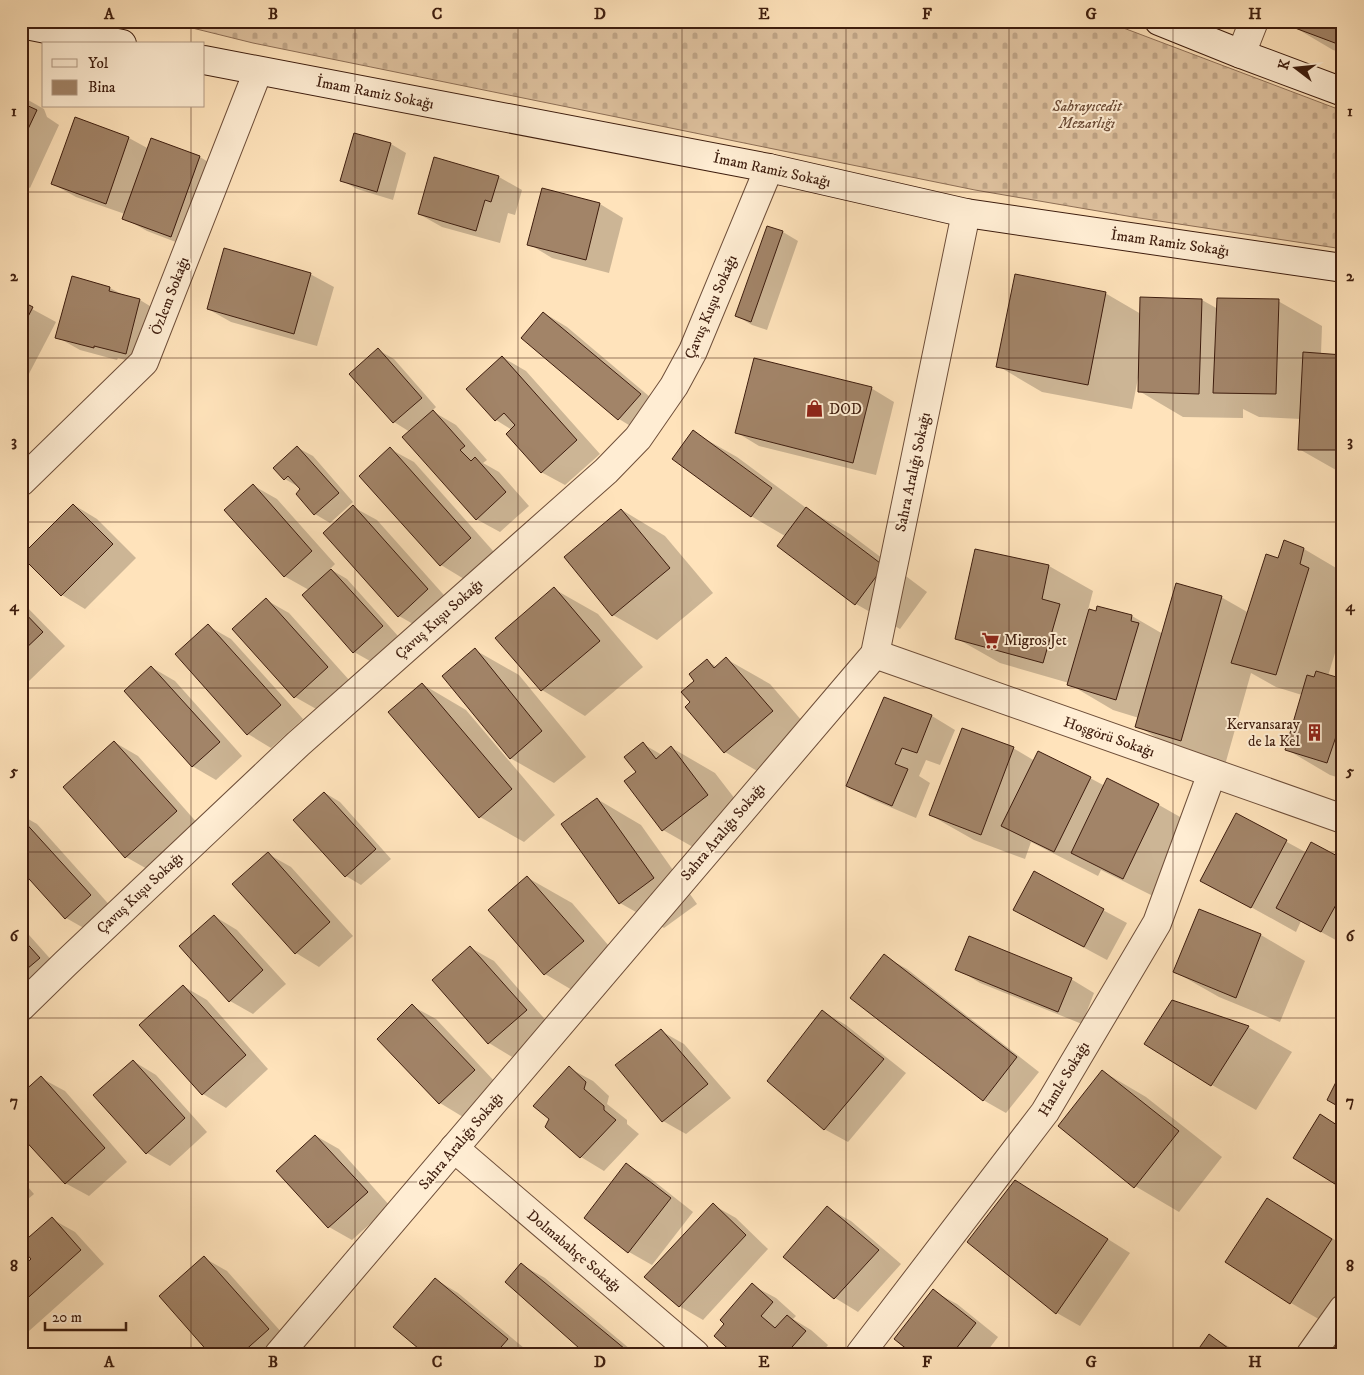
<svg xmlns="http://www.w3.org/2000/svg" width="1364" height="1375" font-family="'IM FELL DW Pica',serif">
<style>
.cemetery{fill:url(#cemetery-stones);stroke:#8e6f56}
.shadow{fill:#0003}
.building{fill:#a28468;stroke:#3e1d0e}
.lines{fill:none;stroke-linecap:round;stroke-linejoin:round}
.street-casing{stroke:#6e4e39;stroke-width:30}
.secondary-casing{stroke:#3e1d0e;stroke-width:30}
.street{stroke:#ffedd3;stroke-width:28}
.secondary{stroke:#ffedd3;stroke-width:28}
.grid{fill:none;stroke:#3e1d0e;stroke-width:1;stroke-opacity:0.55}
.labels{text-anchor:middle;dominant-baseline:central;stroke-width:4;stroke-linejoin:round;paint-order:stroke}
.street-label{font-size:15px;fill:#3e1d0e;stroke:#ffedd3}
.park-label{font-size:15px;font-style:italic;fill:#6e4e39;stroke:#ffedd3}
.poi-label{font-size:15px;fill:#3e1d0e;stroke:#ffedd3;text-anchor:start}
.neatline{fill:none;stroke:#3e1d0e;stroke-width:2}
.grid-label{font-size:16px;text-anchor:middle;font-weight:bold;fill:#3e1d0e}
</style>
<defs>
<pattern id="cemetery-stones" width="16" height="16" patternUnits="userSpaceOnUse" patternTransform="scale(1.25)"><rect width="16" height="16" fill="#dec19e"/><path d="M2 7V4a2 2 0 0 1 4 0v3zM10 15v-3a2 2 0 0 1 4 0v3z" fill="#c0a587"/></pattern>
</defs>
<rect width="100%" height="100%" fill="#ffe3bb"/>
<filter id="stains"><feTurbulence type="fractalNoise" baseFrequency=".004" numOctaves="4"/><feColorMatrix values="0 0 0 0 .2 0 0 0 0 .09 0 0 0 0 .02 0 0 0 .5 -.17"/></filter>
<radialGradient id="worn" r=".72"><stop offset=".6" stop-color="#630" stop-opacity="0"/><stop offset="1" stop-color="#630" stop-opacity=".3"/></radialGradient>
<path class="cemetery" d="M164,21H1105L1343,111V249L1133,217L975,190L253,43Z"/>
<g class="shadow">
<path d="M1343,21V53L1333,50L1289,24Z"/>
<path d="M21,96L44,109L47,117L59,125L30,188L21,184Z"/>
<path d="M355,134L391,144L406,153L393,200L357,189L341,180Z"/>
<path d="M129,138L149,149L152,140L200,157L223,171L194,249L147,231L124,218L125,214L76,197L53,184Z"/>
<path d="M499,177L522,190L515,215L508,213L500,243L442,227L419,214Z"/>
<path d="M543,189L600,204L623,218L609,273L552,258L529,244Z"/>
<path d="M768,227L783,232L798,241L767,330L752,325L737,316Z"/>
<path d="M310,274L334,287L317,346L231,322L208,309Z"/>
<path d="M110,288L125,296L140,300L163,314L149,366L118,358L117,360L80,350L57,337Z"/>
<path d="M1105,293L1141,314L1202,300L1218,309L1278,301L1322,326L1321,354L1343,356V474L1299,449L1301,419L1259,417L1243,409V418L1183,417L1139,391V378H1138L1132,409L1042,392L998,366Z"/>
<path d="M21,303L56,322L21,389Z"/>
<path d="M544,313L567,327L663,408L642,433L619,419L523,338Z"/>
<path d="M378,350L394,359L436,407L432,411L456,425L487,460L483,463L499,472L529,506L500,532L476,519L410,432L394,422Z"/>
<path d="M502,357L526,371L600,454L565,485L541,472L512,430L496,420L467,389Z"/>
<path d="M871,388L894,402L876,475L759,446L736,432Z"/>
<path d="M693,432L737,457L809,510L850,534L927,592L900,629L856,604L785,536L751,516Z"/>
<path d="M298,448L313,456L353,502L330,523L315,514L302,489L285,479L274,468Z"/>
<path d="M390,449L414,462L494,552L464,579L441,565L361,476Z"/>
<path d="M254,486L277,499L335,564L330,569L347,579L398,636L370,661L354,652L309,590L284,576Z"/>
<path d="M74,505L97,519L136,558L85,609L62,595Z"/>
<path d="M353,507L377,520L451,603L422,629L399,616Z"/>
<path d="M622,510L665,536L713,593L657,640L613,615Z"/>
<path d="M1304,549L1343,572V627L1328,676L1343,680V779L1330,775L1286,749L1302,695L1276,687L1251,673L1225,765L1181,752L1137,726L1139,718L1113,710L1069,684V683L1000,663L956,638L976,550L1049,566L1093,591L1088,610L1096,613L1132,616L1163,634L1221,597L1249,613L1279,560Z"/>
<path d="M554,589L598,614L643,667L585,716L542,690Z"/>
<path d="M266,600L289,613L350,681L318,710L295,697Z"/>
<path d="M21,601L65,646L28,682L21,677Z"/>
<path d="M208,626L231,639L303,719L271,748L248,734Z"/>
<path d="M475,650L519,675L586,757L554,783L510,758Z"/>
<path d="M726,659L770,684L816,737L769,778L725,752L686,707L692,702L696,681L707,661L717,667Z"/>
<path d="M151,667L175,681L242,756L216,780L192,766Z"/>
<path d="M422,684L466,710L555,815L524,842L480,817Z"/>
<path d="M885,699L932,716L955,730L940,765L926,760L919,776L930,783L916,818L871,799L848,786Z"/>
<path d="M114,742L138,756L199,825L149,870L126,857Z"/>
<path d="M643,744L662,755L672,748L715,773L752,821L707,855L663,830L637,772Z"/>
<path d="M1013,748L1035,761L1090,778L1105,786L1108,780L1159,805L1203,830L1167,903L1101,870L1098,876L1031,842L1025,859L974,840L930,815Z"/>
<path d="M325,793L340,802L391,859L361,885L346,876Z"/>
<path d="M597,799L641,825L697,904L664,928L620,903Z"/>
<path d="M1236,814L1307,853L1343,860V944L1301,921L1296,932L1202,880Z"/>
<path d="M21,815L37,824L113,909L89,931L66,918L21,868Z"/>
<path d="M268,854L291,867L353,936L319,967L296,953Z"/>
<path d="M1034,873L1127,923L1107,960L1038,923Z"/>
<path d="M528,878L572,903L627,967L589,1000L545,974L490,910Z"/>
<path d="M1200,911L1261,935L1305,961L1280,1022L1219,997L1175,972Z"/>
<path d="M214,916L237,930L286,984L253,1014L230,1001Z"/>
<path d="M21,926L62,972L21,1008Z"/>
<path d="M471,948L494,961L549,1024L512,1057L489,1043L434,980Z"/>
<path d="M884,956L907,969L1039,1072L1006,1113L983,1100Z"/>
<path d="M957,969L1071,979L1094,993L1082,1024L980,983Z"/>
<path d="M183,986L207,1000L268,1069L226,1108L203,1094Z"/>
<path d="M412,1006L436,1019L497,1084L463,1117L440,1103L378,1039Z"/>
<path d="M822,1011L846,1025L906,1073L848,1142L824,1129Z"/>
<path d="M1248,1027L1292,1052L1256,1110L1212,1085L1146,1044Z"/>
<path d="M661,1031L684,1044L731,1098L686,1134L663,1121Z"/>
<path d="M133,1061L156,1075L207,1132L170,1166L147,1153Z"/>
<path d="M569,1068L593,1081L609,1096L607,1104L627,1120V1124L639,1134L604,1171L581,1157L546,1127Z"/>
<path d="M1102,1071L1146,1097L1222,1157L1179,1212L1135,1186Z"/>
<path d="M41,1078L65,1091L127,1162L89,1196L65,1183Z"/>
<path d="M316,1136L339,1149L390,1206L352,1240L329,1227L278,1171Z"/>
<path d="M627,1165L650,1178L693,1212L652,1265L629,1252Z"/>
<path d="M21,1179L34,1194L21,1205Z"/>
<path d="M1038,1195L1130,1253L1080,1326L1057,1313L969,1242Z"/>
<path d="M1267,1199L1311,1225L1343,1245V1315L1334,1328L1291,1303Z"/>
<path d="M713,1205L736,1218L768,1249L703,1320L679,1306Z"/>
<path d="M827,1208L851,1221L901,1264L858,1312L835,1298L785,1257Z"/>
<path d="M52,1219L75,1232L104,1264L29,1331L21,1326V1269L33,1259Z"/>
<path d="M204,1258L227,1271L291,1343L279,1354H212Z"/>
<path d="M522,1265L545,1278L636,1354H576L580,1348Z"/>
<path d="M435,1279L458,1293L530,1353L529,1354H427Z"/>
<path d="M752,1285L776,1298L796,1316L793,1319L811,1330L828,1345L821,1354H736Z"/>
<path d="M933,1291L957,1304L998,1337L985,1354H915Z"/>
<path d="M1210,1336L1233,1349L1239,1354H1197Z"/>
</g>
<g class="building">
<path d="M1289,21H1343V46L1287,25Z"/>
<path d="M21,94L24,104L37,110L21,144Z"/>
<path d="M75,117L129,137L106,204L51,184Z"/>
<path d="M354,133L391,143L377,192L340,181Z"/>
<path d="M151,138L200,156L171,237L122,219Z"/>
<path d="M434,157L499,176L491,202L485,200L476,231L418,214Z"/>
<path d="M542,188L600,203L586,260L527,245Z"/>
<path d="M767,226L783,231L751,322L735,316Z"/>
<path d="M224,248L311,273L294,334L207,309Z"/>
<path d="M1015,274L1106,292L1088,385L996,367Z"/>
<path d="M72,276L110,287L109,291L140,299L126,354L94,346V348L55,338Z"/>
<path d="M1140,297L1202,299L1199,394L1138,392Z"/>
<path d="M1217,298L1279,299L1276,394L1213,393Z"/>
<path d="M21,301L33,307L21,330Z"/>
<path d="M543,312L641,394L618,420L521,338Z"/>
<path d="M378,348L422,398L393,423L349,374Z"/>
<path d="M1303,352L1343,355L1342,450H1298Z"/>
<path d="M502,356L577,440L541,473L506,434L515,425L504,413L495,421L466,389Z"/>
<path d="M754,358L872,387L853,463L735,433Z"/>
<path d="M433,410L465,446L460,450L471,461L475,457L506,492L476,520L402,437Z"/>
<path d="M693,430L772,488L751,517L672,459Z"/>
<path d="M297,446L339,493L314,515L296,494L300,489L288,476L284,480L273,468Z"/>
<path d="M390,447L471,538L440,566L359,476Z"/>
<path d="M253,484L312,551L284,577L224,510Z"/>
<path d="M73,504L113,544L61,596L21,556Z"/>
<path d="M353,505L428,589L398,617L323,533Z"/>
<path d="M806,507L884,566L855,605L777,546Z"/>
<path d="M621,509L670,568L612,616L564,557Z"/>
<path d="M1284,540L1304,548L1300,564L1309,568L1276,675L1231,663L1266,554L1278,558Z"/>
<path d="M975,549L1049,565L1042,599L1060,604L1043,663L955,639Z"/>
<path d="M331,569L383,626L353,653L302,595Z"/>
<path d="M1176,583L1222,596L1181,741L1135,727Z"/>
<path d="M554,587L600,641L541,691L495,638Z"/>
<path d="M266,598L328,667L294,698L232,629Z"/>
<path d="M1097,606L1132,615L1131,621L1139,623L1116,700L1067,685L1089,609L1096,611Z"/>
<path d="M21,609L43,632L21,653Z"/>
<path d="M208,624L281,705L247,735L175,654Z"/>
<path d="M475,648L542,731L510,759L442,676Z"/>
<path d="M726,657L773,711L724,753L685,707L690,702L681,692L694,681L689,674L707,659L714,668Z"/>
<path d="M151,666L220,742L192,767L124,691Z"/>
<path d="M1316,671L1343,679V716L1327,763L1285,750L1307,675L1314,677Z"/>
<path d="M422,683L512,789L479,818L388,712Z"/>
<path d="M884,697L932,715L917,753L902,748L895,764L908,769L892,806L846,786Z"/>
<path d="M962,728L1014,747L981,835L929,815Z"/>
<path d="M114,741L177,811L125,858L63,787Z"/>
<path d="M643,742L656,759L671,746L708,795L662,831L624,781L636,772L624,757Z"/>
<path d="M1038,751L1091,777L1054,852L1001,826Z"/>
<path d="M1107,778L1159,804L1123,879L1071,853Z"/>
<path d="M324,792L376,849L345,877L293,820Z"/>
<path d="M597,798L654,878L619,904L561,824Z"/>
<path d="M1236,813L1287,840L1251,908L1200,881Z"/>
<path d="M21,818L91,895L65,919L21,870Z"/>
<path d="M1311,842L1343,859V892L1321,932L1276,908Z"/>
<path d="M268,852L330,922L295,954L232,884Z"/>
<path d="M1034,871L1104,909L1084,947L1013,910Z"/>
<path d="M527,876L584,941L544,975L488,910Z"/>
<path d="M1199,909L1261,934L1236,998L1173,972Z"/>
<path d="M214,915L263,970L229,1002L179,946Z"/>
<path d="M969,936L1072,978L1058,1012L955,970Z"/>
<path d="M21,937L40,958L21,974Z"/>
<path d="M470,946L527,1010L488,1044L432,980Z"/>
<path d="M884,954L1017,1057L983,1101L850,998Z"/>
<path d="M183,985L246,1055L202,1095L139,1025Z"/>
<path d="M1172,1000L1249,1026L1211,1086L1144,1044Z"/>
<path d="M412,1004L475,1070L439,1104L377,1039Z"/>
<path d="M822,1010L884,1059L824,1130L767,1081Z"/>
<path d="M661,1029L708,1084L662,1122L615,1065Z"/>
<path d="M133,1060L185,1118L146,1154L93,1095Z"/>
<path d="M569,1066L586,1082L584,1089L604,1106V1110L616,1120L580,1158L545,1127L549,1119L533,1106Z"/>
<path d="M1343,1068V1109L1327,1100Z"/>
<path d="M1102,1070L1179,1131L1134,1188L1058,1126Z"/>
<path d="M41,1076L105,1148L65,1184L21,1136V1094Z"/>
<path d="M1320,1114L1343,1129V1189L1293,1158Z"/>
<path d="M315,1135L368,1192L328,1228L276,1171Z"/>
<path d="M626,1163L671,1198L628,1253L584,1218Z"/>
<path d="M1015,1180L1108,1239L1056,1314L967,1242Z"/>
<path d="M1267,1198L1332,1239L1290,1304L1225,1262Z"/>
<path d="M713,1203L746,1235L679,1307L644,1277Z"/>
<path d="M827,1206L879,1250L834,1299L783,1257Z"/>
<path d="M52,1217L81,1250L21,1304V1268L31,1259L21,1248V1244Z"/>
<path d="M204,1256L269,1329L241,1354H210L159,1296Z"/>
<path d="M521,1263L625,1349L621,1354H574L579,1348L505,1282Z"/>
<path d="M435,1278L508,1339L495,1354H425L393,1327Z"/>
<path d="M752,1283L773,1302L761,1316L775,1328L787,1315L806,1331L786,1354H734L714,1336L724,1324L720,1320Z"/>
<path d="M933,1289L976,1323L952,1354H913L894,1339Z"/>
<path d="M1209,1334L1236,1354H1195Z"/>
</g>
<g class="lines">
<defs>
<g id="street">
<path d="M1241,54L1254,21"/>
<path d="M21,482L144,362L258,71"/>
<path d="M875,654L1343,819"/>
<path d="M21,1007L65,964L298,744L606,471L638,438L674,386L693,351L769,168"/>
<path d="M454,1148L695,1354"/>
<path d="M279,1354L875,654L966,213"/>
<path d="M860,1354L1045,1112L1157,923L1212,773"/>
<path d="M1311,1354L1343,1309"/>
</g>
<g id="secondary">
<path d="M1159,21L1241,54L1343,92"/>
<path d="M26,25L122,44"/>
<path d="M204,60L769,168L966,213L1343,268"/>
</g>
</defs>
<use href="#street" class="street-casing"/>
<use href="#secondary" class="secondary-casing"/>
<use href="#street" class="street"/>
<use href="#secondary" class="secondary"/>
</g>
<path class="grid" d="M191,21V44M355,21V1354M518,21V1354M682,21V1354M846,21V1354M1009,21V1354M1173,21V1354M191,106V1354M21,192H1343M21,358H1343M21,522H1343M21,688H1343M21,852H1343M21,1018H1343M21,1182H1343"/>
<defs>
<symbol id="shop-bare" viewBox="-9 -9 18 18"><path d="M-5-2.5h2.3a2.7 3.5 0 0 1 5.4 0H5L5.5 6h-11ZM-1.5-2.5h3a1.5 2.3 0 0 0-3 0Z" fill="#8f2418" stroke="#ffedd3" stroke-width="2.5" paint-order="stroke"/></symbol>
<symbol id="supermarket-bare" viewBox="-9 -9 18 18"><path d="M-6-5.5h2.5l.6 2H6L4.5 2H-2.5L-4.4-4H-6ZM-1.5 3.2a1.3 1.3 0 1 0 .1 0ZM3 3.2a1.3 1.3 0 1 0 .1 0Z" fill="#8f2418" stroke="#ffedd3" stroke-width="2.5" paint-order="stroke"/></symbol>
<symbol id="building-bare" viewBox="-9 -9 18 18"><path d="M-4-6H4V6H1V3H-1V6H-4ZM-2.5-4.3h1.7v1.8h-1.7ZM.8-4.3h1.7v1.8H.8ZM-2.5-1h1.7V.8h-1.7ZM.8-1h1.7V.8H.8Z" fill="#8f2418" stroke="#ffedd3" stroke-width="2.5" paint-order="stroke"/></symbol>
</defs>
<g fill-rule="evenodd">
<use href="#shop-bare" x="802" y="396" width="25" height="25"/>
<use href="#supermarket-bare" x="978" y="628" width="25" height="25"/>
<use href="#building-bare" x="1302" y="720" width="25" height="25"/>
</g>
<g class="labels">
<g class="street-label">
<text transform="translate(375 93) rotate(11)">İmam Ramiz Sokağı</text>
<text transform="translate(772 170) rotate(12)">İmam Ramiz Sokağı</text>
<text transform="translate(1170 243) rotate(8)">İmam Ramiz Sokağı</text>
<text transform="translate(170 296) rotate(-69)">Özlem Sokağı</text>
<text transform="translate(711 307) rotate(-67)">Çavuş Kuşu Sokağı</text>
<text transform="translate(913 472) rotate(-78)">Sahra Aralığı Sokağı</text>
<text transform="translate(439 619) rotate(-42)">Çavuş Kuşu Sokağı</text>
<text transform="translate(1109 737) rotate(19)">Hoşgörü Sokağı</text>
<text transform="translate(723 832) rotate(-50)">Sahra Aralığı Sokağı</text>
<text transform="translate(140 893) rotate(-43)">Çavuş Kuşu Sokağı</text>
<text transform="translate(1064 1079) rotate(-59)">Hamle Sokağı</text>
<text transform="translate(461 1141) rotate(-50)">Sahra Aralığı Sokağı</text>
<text transform="translate(574 1251) rotate(40)">Dolmabahçe Sokağı</text>
</g>
<g class="park-label">
<text x="1087" y="106">Sahrayıcedit<tspan x="1087" dy="17">Mezarlığı</tspan></text>
</g>
<g class="poi-label">
<text x="829" y="409">DOD</text>
<text x="1004" y="640">Migros Jet</text>
<text x="1300" y="724" text-anchor="end">Kervansaray<tspan x="1300" dy="17">de la Kel</tspan></text>
</g>
</g>
<rect width="1364" height="1375" fill="none" stroke="#ffe3bb" stroke-width="55"/>
<rect x="42" y="42" width="162" height="65" fill="#ffedd3" stroke="#b29a84"/>
<rect x="52" y="59" width="25" height="8" fill="#ffedd3" stroke="#b29a84"/>
<text x="88" y="68" font-size="15" fill="#3e1d0e">Yol</text>
<rect x="52" y="80" width="25" height="15" fill="#a28468" stroke="#b29a84"/>
<text x="88" y="92" font-size="15" fill="#3e1d0e">Bina</text>
<g transform="translate(1296 68) rotate(286)" stroke="#ffedd3" stroke-width="4" paint-order="stroke">
<path d="M0-4L9 19L0 12L-9 19Z" fill="#3e1d0e"/>
<text y="-8" font-size="14" font-weight="bold" text-anchor="middle" fill="#3e1d0e">K</text>
</g>
<path d="M45 1322v8h81v-8" fill="none" stroke="#3e1d0e" stroke-width="2.5"/>
<text x="52" y="1322" font-size="15" fill="#3e1d0e" stroke="#ffedd3" stroke-width="4" paint-order="stroke">20 m</text>
<rect x="28" y="28" width="1308" height="1320" class="neatline"/>
<g class="grid-label">
<text x="109" y="19">A</text>
<text x="273" y="19">B</text>
<text x="437" y="19">C</text>
<text x="600" y="19">D</text>
<text x="764" y="19">E</text>
<text x="927" y="19">F</text>
<text x="1091" y="19">G</text>
<text x="1255" y="19">H</text>
<text x="14" y="116">1</text>
<text x="1350" y="116">1</text>
<text x="14" y="281">2</text>
<text x="1350" y="281">2</text>
<text x="14" y="446">3</text>
<text x="1350" y="446">3</text>
<text x="14" y="611">4</text>
<text x="1350" y="611">4</text>
<text x="14" y="776">5</text>
<text x="1350" y="776">5</text>
<text x="14" y="941">6</text>
<text x="1350" y="941">6</text>
<text x="14" y="1106">7</text>
<text x="1350" y="1106">7</text>
<text x="14" y="1271">8</text>
<text x="1350" y="1271">8</text>
<text x="109" y="1367">A</text>
<text x="273" y="1367">B</text>
<text x="437" y="1367">C</text>
<text x="600" y="1367">D</text>
<text x="764" y="1367">E</text>
<text x="927" y="1367">F</text>
<text x="1091" y="1367">G</text>
<text x="1255" y="1367">H</text>
</g>
<rect width="100%" height="100%" filter="url(#stains)"/>
<rect width="100%" height="100%" fill="url(#worn)"/>
</svg>
